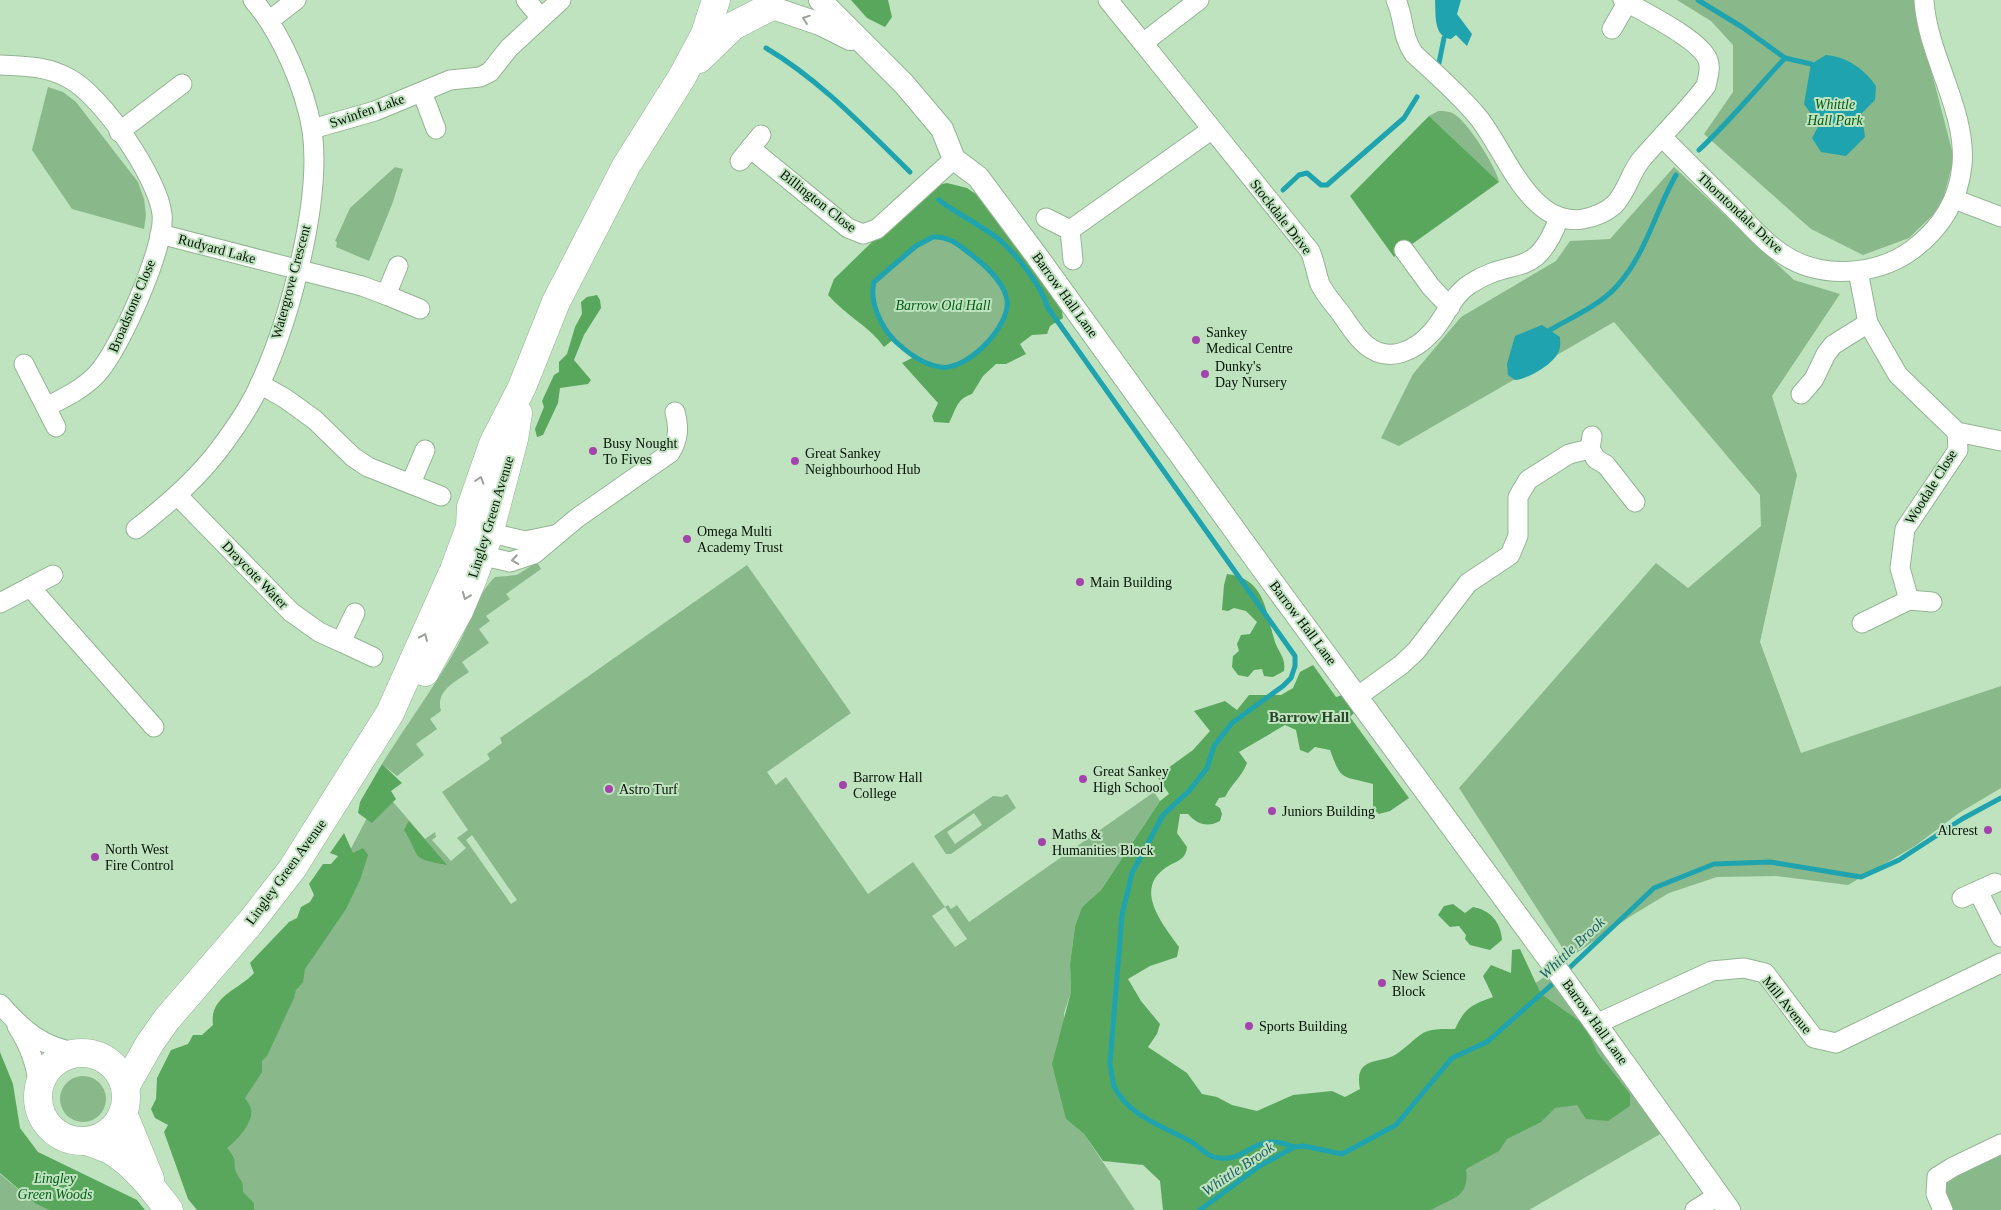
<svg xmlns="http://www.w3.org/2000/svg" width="2001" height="1210" font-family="'Times New Roman',serif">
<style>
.green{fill:#89b88a;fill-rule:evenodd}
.forest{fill:#59a75d}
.water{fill:#1fa3af}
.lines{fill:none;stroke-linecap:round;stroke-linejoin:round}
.stream{stroke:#1fa3af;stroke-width:5}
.minor-casing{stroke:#93b593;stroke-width:21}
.tertiary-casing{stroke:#93b593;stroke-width:24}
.primary-casing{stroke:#93b593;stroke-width:29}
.minor{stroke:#fff;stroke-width:19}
.tertiary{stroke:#fff;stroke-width:22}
.primary{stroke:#fff;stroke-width:28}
.oneway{stroke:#9ba09b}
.poi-dot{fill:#a443ab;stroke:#bfe3bf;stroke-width:2}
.labels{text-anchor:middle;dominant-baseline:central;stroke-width:4;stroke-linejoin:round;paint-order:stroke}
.park-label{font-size:14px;font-style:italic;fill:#005c14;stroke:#bfe3bf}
.street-label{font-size:14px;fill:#061206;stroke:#bfe3bf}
.poi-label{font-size:14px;fill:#061206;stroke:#bfe3bf;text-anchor:start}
.neighbourhood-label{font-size:15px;font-weight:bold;fill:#274629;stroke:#bfe3bf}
.water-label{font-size:15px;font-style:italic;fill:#1f6067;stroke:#bfe3bf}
</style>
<rect width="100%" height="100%" fill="#bfe3bf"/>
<g class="green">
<path d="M1677,0H1919L1931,70L1954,158L1941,207L1909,238L1863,255L1811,229L1704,134L1733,92V45L1711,21Z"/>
<path d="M48,87L63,92L76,102L138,182L144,199L146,215L144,229L72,209L32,150Z"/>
<path d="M1438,111C1444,111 1449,111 1454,114C1467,121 1497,168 1499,182L1429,116Z"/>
<path d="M395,167L403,169L393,202L369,261L336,247L337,242L335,241L350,208Z"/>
<path d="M1674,167L1794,280L1840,294L1772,396L1797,475L1760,642L1801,753L2001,686V788L1959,813L1915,846L1848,885L1777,876L1717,877L1669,893L1631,916L1569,958L1459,788L1656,563L1688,588L1761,526L1760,495L1614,322L1399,446L1381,438L1413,374L1461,317L1556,261L1570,241L1610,239Z"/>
<path d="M933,237C950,236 960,246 973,256C987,267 1004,282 1007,300C1011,326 966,372 940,367C922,364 908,353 895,341C881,327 869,302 874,282L916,246Z"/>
<path d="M537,562L541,569L506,594L510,599L486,616L490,621L479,629L489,643L462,662L469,672C455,682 435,691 441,711L430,719L437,729L416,744L424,755L397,776L382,764C406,725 434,688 457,647C470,624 476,595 495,577L517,575Z"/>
<path d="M747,565L851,713L767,772L776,785L786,777L868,894L913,862L945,907L948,905L951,909L957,905L969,922L1154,792L1160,801L1101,890L1082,907L1075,926L1070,964L1071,992L1064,1013L1066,1119L1084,1134L1135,1210H219L184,1169L382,789L425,839L435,832L436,837L432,840L451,861L466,848L457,838L468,830L442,792L490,759L487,754L502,743L500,738ZM472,835L517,900L511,904L466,840ZM945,907L967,939L955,947L932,916Z"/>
<path d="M1007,794L1016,808L951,854H946L934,836L993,796L1002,797ZM974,813L982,825L955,844L947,832Z"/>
<path d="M1553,971L1662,1133L1529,1210H1176L1333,1123Z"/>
<circle cx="83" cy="1099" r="23"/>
<path d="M2001,1144V1210H1943L1937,1177Z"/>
<path d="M0,1174L36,1204L49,1210H0Z"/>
</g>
<g class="forest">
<path d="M851,0H888L892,17L885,27L867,18Z"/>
<path d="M1429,116L1499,182L1394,257L1350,196Z"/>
<path d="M947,183L967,188L986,201L1061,305L1063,318L1050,326L1047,334L1032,335L1020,344L1026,354L1006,364H996L983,376L972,394C956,399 956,410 949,423L934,422L932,416L938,403L902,363L914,357C922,361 934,368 943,368C969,367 1009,329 1007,302C1006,281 983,264 968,252C958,245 947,235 935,237C912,242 891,268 874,283C868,303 882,323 894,339L884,347C869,326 845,315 828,295L834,279L872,242L938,185Z"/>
<path d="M597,295L600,300L601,308L584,335L574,360L591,380L588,384L560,388L558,403L543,435L537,437L535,429L544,407L542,401L554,375L559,372V362L567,354L575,327L582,314L581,302L587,297Z"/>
<path d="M1227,574C1266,579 1265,611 1275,642C1279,653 1286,658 1284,671L1273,677L1264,676L1262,669L1254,670L1248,677L1238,675L1232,667L1233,656L1239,651L1237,644L1241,635L1250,634L1257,622L1246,611L1234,608L1228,611L1222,610L1224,585Z"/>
<path d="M1313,665L1336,697L1346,694L1357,710L1350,717L1409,798L1390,811L1379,814L1373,809V784C1342,775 1342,783 1330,750L1315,747L1308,753L1300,750L1296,730L1285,725L1239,752L1247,763C1241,778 1232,783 1225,797L1219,798L1215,805L1220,808L1222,814L1220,821C1207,828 1197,824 1188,814H1180L1177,833L1187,847C1186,858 1180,860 1170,865C1131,887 1162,923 1179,947L1177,957L1150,966L1128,979L1141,1001L1160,1024L1157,1034L1148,1047L1187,1073L1202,1094L1217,1097L1232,1105L1257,1111L1293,1095L1332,1091L1345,1097L1360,1089C1353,1054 1383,1065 1398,1053C1425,1033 1418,1028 1455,1029C1465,1008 1471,1005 1493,997L1483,976L1491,965L1511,973L1512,950L1520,949L1541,994L1585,1025L1597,1052L1630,1094V1106L1608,1121L1586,1119L1577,1105L1555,1108L1541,1122L1507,1139L1499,1151L1466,1169C1470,1197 1453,1198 1431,1210H1163L1160,1181L1143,1165L1103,1161L1084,1134L1066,1119L1052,1064L1071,992L1070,964L1075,926L1082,907L1101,890L1160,801L1169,794L1157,776L1193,750L1210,731L1194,711L1225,701L1237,710L1249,695H1281L1293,688L1300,672Z"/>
<path d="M382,764L402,783L391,791L396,799L372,823L358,813L360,802Z"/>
<path d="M409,821L447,865C408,858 422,858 404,830Z"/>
<path d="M344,833L353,853L363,848L368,855L360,880L346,909L305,969L303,982L296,990L294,998L267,1056L262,1061V1072L245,1098C247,1101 250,1105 251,1109C254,1123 236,1141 227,1148C240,1163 231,1162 237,1174C242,1184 243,1179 243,1192L254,1203V1210H197L188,1199L164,1132L168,1125L155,1118L151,1109L156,1099L157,1078L171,1050L188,1044L193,1035H202L213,1025C209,996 239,990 254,973L250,963L289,922L297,918L301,907L310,902L314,895L309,884L323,864H331L338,856L330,853Z"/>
<path d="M1453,904L1465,913L1473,907C1490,910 1501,922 1502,940L1490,950L1470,945L1465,939L1466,935L1459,926L1450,927L1438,915L1444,906Z"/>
<path d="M0,1052L13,1084L20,1128L38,1152L137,1200L145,1210H49L36,1204L0,1173Z"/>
</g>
<g class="water">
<path d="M1435,0H1461L1457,14L1472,34L1467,46L1456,35L1451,39C1433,37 1436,14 1435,0Z"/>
<path d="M1826,55C1848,57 1864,69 1876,86L1875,100L1862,113L1865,137L1846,156L1821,152L1812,138L1819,125L1804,104L1811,64Z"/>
<path d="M1542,325L1560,337C1560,343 1561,348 1558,353C1552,365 1528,379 1515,380L1508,375L1507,364L1515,336Z"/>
</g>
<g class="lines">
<g class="stream">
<path d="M1698,0L1742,27L1785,58"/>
<path d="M766,48C820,80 865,128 910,172"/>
<path d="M1439,63L1444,38"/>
<path d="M1699,150C1730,121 1756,89 1785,58L1811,64"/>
<path d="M1283,190L1299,175L1307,173L1321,185H1327L1404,118L1417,97"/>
<path d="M939,200C958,215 982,225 1001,241C1020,259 1040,284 1048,308L1295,656V666L1291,678L1283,686L1232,723L1214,746L1207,768L1189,791L1163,815L1132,873L1122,915L1110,1063C1111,1070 1112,1079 1114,1086C1127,1115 1164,1127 1190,1141C1200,1146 1206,1157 1219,1158C1249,1162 1254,1130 1294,1147"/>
<path d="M933,237C950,236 960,246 973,256C987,267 1004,282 1007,300C1011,326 966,372 940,367C922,364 908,353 895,341C881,327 869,302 874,282L916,246Z"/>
<path d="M1550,330C1572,317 1599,306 1617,286C1646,254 1655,212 1676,175"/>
<path d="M1565,972L1654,888L1714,864L1770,862L1861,877L1899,860L1962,819L2001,798"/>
<path d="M1200,1210L1258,1167L1294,1147L1304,1146L1342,1154L1396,1125L1452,1058L1487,1042L1557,980"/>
</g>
<defs>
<g id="minor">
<path d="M526,0L541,18"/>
<path d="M1108,0L1143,43"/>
<path d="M1199,0L1143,43L1310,251C1315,262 1316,273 1320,284C1325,295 1335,305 1342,315C1349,325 1356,337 1366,345C1388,364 1415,351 1432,332C1446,317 1452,295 1470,284C1514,255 1535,282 1559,218"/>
<path d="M1396,0C1405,20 1401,35 1414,54C1436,74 1459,94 1478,117C1505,150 1530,228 1583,219C1594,217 1606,212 1614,205C1627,192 1630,173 1641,160C1662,135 1686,112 1706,86C1708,77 1711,68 1708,60C1700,39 1643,12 1623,0"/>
<path d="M270,20L296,0"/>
<path d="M1612,29L1627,3"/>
<path d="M0,65C25,66 48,66 70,79C102,96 158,178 162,214C166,246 119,351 97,374C83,389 64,398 46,407"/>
<path d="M422,92L436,129"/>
<path d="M312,129L375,111L450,80L480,77L490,72L509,48L561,0"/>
<path d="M119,132L182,84"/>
<path d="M1662,137C1687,162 1712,187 1737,212C1751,226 1764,242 1781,253C1819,280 1876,276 1912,250C1940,229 1959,200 1962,165C1967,110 1927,55 1924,0"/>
<path d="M750,148L848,228L863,234L877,229L954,159"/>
<path d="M740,161L761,135"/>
<path d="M1954,199L2001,217"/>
<path d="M1046,218L1070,230L1073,260"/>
<path d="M1070,230L1211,130"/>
<path d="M160,234L362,286L386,295L398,266"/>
<path d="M1404,250L1431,287L1450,307"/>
<path d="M1858,271L1868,323L1898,375L1957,432L2001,441"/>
<path d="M386,295L420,309"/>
<path d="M24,364L56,427"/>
<path d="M260,384L286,399L315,420L353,457L368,467L441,496"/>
<path d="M1801,394L1814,379L1826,354L1833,345L1868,323"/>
<path d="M1592,436L1590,449L1596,459L1606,465L1635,502"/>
<path d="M411,483L425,450"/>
<path d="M177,495L291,612L319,632L341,642"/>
<path d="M136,529C166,506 195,481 218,451C234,430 250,407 260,384C290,319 322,200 312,130C305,88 281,32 253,0"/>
<path d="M479,530L525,541L554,535"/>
<path d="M471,553L510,562L534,554L577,518L670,453C679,439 679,427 675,412"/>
<path d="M30,587L154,727"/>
<path d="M1909,600L1932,602"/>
<path d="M0,603L53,575"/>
<path d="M355,613L341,642L373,657"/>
<path d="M1862,623L1909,600L1900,568L1905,529L1958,450L1957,432"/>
<path d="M1357,697L1401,665L1416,651L1468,583L1510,555L1518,536V497L1528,480L1569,454L1590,449"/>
<path d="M1978,891L2001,937"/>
<path d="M1962,898L1995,883"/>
<path d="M0,1004C22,1029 44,1049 78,1052"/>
<path d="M1596,1024L1712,971L1744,968L1765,973L1814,1038L1836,1043L2001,963"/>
<path d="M17,1026C29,1045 37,1064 38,1086"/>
<path d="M1695,1210L1719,1195"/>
<path d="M1943,1210L1936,1194L1937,1177L1953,1167L2001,1144"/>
</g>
<g id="tertiary">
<path d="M820,0L904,84L942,129L954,159L978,177L1036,255L1262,568L1568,985L1729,1210"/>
<path d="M770,7L820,24L850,39"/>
</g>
<g id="primary">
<path d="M699,59L733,26L768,8"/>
<path d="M425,672L459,611L473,578L489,534L514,439L518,413"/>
<circle cx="82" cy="1097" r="44"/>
<path d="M125,1087L150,1043L167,1019L250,923L292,869L390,713L454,570L470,527L471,507L493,444L522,387L556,302L626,166L682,77L705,34L716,0"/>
<path d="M123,1113L150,1179"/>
<path d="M86,1141C95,1144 104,1147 112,1151C135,1165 153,1189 169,1210"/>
</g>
</defs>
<use href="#minor" class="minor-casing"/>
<use href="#tertiary" class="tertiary-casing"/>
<use href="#primary" class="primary-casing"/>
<use href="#minor" class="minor"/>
<use href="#tertiary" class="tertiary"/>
<use href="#primary" class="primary"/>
</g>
<defs><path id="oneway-chevron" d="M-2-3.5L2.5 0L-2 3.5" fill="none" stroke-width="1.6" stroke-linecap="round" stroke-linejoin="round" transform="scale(1.25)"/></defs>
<g class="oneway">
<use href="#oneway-chevron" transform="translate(806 19) rotate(-161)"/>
<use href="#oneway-chevron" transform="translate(480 480) rotate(-72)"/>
<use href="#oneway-chevron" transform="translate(515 560) rotate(171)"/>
<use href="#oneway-chevron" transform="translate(466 596) rotate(112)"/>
<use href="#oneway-chevron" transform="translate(424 637) rotate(-66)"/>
</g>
<g class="poi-dot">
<circle cx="1196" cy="340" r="5"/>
<circle cx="1205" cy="374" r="5"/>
<circle cx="593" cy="451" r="5"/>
<circle cx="795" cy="461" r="5"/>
<circle cx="687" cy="539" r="5"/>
<circle cx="1080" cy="582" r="5"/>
<circle cx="1083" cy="779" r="5"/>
<circle cx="843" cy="785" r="5"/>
<circle cx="609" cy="789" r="5"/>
<circle cx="1272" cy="811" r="5"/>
<circle cx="1988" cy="830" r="5"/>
<circle cx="1042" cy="842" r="5"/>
<circle cx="95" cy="857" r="5"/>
<circle cx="1382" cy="983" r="5"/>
<circle cx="1249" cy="1026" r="5"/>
</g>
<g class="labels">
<g class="park-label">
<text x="1835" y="104">Whittle<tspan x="1835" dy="16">Hall Park</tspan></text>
<text x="943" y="305">Barrow Old Hall</text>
<text x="55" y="1178">Lingley<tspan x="55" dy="16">Green Woods</tspan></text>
</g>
<g class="street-label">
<text transform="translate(367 111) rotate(-19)">Swinfen Lake</text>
<text transform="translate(818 201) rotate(38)">Billington Close</text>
<text transform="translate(1740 213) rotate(43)">Thorntondale Drive</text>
<text transform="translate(1281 217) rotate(52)">Stockdale Drive</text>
<text transform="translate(217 249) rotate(15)">Rudyard Lake</text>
<text transform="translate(291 282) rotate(-75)">Watergrove Crescent</text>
<text transform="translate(1065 295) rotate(54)">Barrow Hall Lane</text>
<text transform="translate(132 306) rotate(-67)">Broadstone Close</text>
<text transform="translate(1931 487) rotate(-58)">Woodale Close</text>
<text transform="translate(491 517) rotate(-73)">Lingley Green Avenue</text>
<text transform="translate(255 575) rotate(46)">Draycote Water</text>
<text transform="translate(1303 623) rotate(53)">Barrow Hall Lane</text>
<text transform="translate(286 872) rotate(-54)">Lingley Green Avenue</text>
<text transform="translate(1787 1005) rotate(51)">Mill Avenue</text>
<text transform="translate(1595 1022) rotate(54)">Barrow Hall Lane</text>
</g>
<g class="poi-label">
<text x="1206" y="332">Sankey<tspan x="1206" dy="16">Medical Centre</tspan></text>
<text x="1215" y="366">Dunky's<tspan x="1215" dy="16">Day Nursery</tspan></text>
<text x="603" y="443">Busy Nought<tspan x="603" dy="16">To Fives</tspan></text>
<text x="805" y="453">Great Sankey<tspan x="805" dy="16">Neighbourhood Hub</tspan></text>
<text x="697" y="531">Omega Multi<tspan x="697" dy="16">Academy Trust</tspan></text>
<text x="1090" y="582">Main Building</text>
<text x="1093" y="771">Great Sankey<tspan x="1093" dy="16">High School</tspan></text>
<text x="853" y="777">Barrow Hall<tspan x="853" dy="16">College</tspan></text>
<text x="619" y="789">Astro Turf</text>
<text x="1282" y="811">Juniors Building</text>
<text x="1978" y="830" text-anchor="end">Alcrest</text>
<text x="1052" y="834">Maths &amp;<tspan x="1052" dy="16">Humanities Block</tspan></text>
<text x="105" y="849">North West<tspan x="105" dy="16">Fire Control</tspan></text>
<text x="1392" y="975">New Science<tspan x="1392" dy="16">Block</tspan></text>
<text x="1259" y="1026">Sports Building</text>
</g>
<g class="neighbourhood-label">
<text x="1309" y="717">Barrow Hall</text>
</g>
<g class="water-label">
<text transform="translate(1572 948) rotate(-43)">Whittle Brook</text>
<text transform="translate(1238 1169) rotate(-34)">Whittle Brook</text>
</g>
</g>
</svg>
